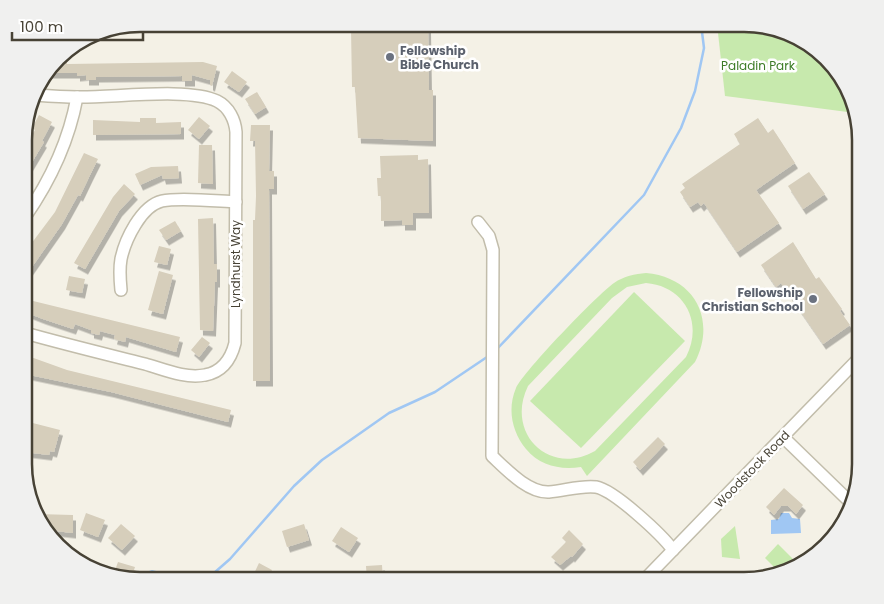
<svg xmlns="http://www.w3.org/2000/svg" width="884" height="604" font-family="Poppins,sans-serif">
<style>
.green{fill:#c7e9ad;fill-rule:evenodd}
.water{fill:#a0c7f3}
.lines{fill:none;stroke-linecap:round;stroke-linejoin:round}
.stream{stroke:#a0c7f3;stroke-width:2.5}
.building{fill:#d6cebb;filter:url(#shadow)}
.minor-casing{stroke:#c2bdab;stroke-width:14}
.minor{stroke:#fff;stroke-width:11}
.worship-dot{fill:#6b7280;stroke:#fff;stroke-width:2}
.labels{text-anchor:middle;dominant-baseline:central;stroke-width:5;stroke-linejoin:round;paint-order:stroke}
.worship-label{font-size:12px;font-weight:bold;fill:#5b616d;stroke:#fff;text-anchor:start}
.park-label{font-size:12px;fill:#3c7b26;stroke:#fff}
.street-label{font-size:12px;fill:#474235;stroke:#fff}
.rim{fill:none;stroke:#474235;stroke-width:2.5}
</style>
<defs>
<filter id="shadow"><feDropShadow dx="3" dy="5.5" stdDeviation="0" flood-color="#0004"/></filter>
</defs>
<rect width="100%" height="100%" fill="#f4f1e6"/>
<g class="green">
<path d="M717,24H751L814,48L848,88L855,113L725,96Z"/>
<path d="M646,273C694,277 717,319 695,362L587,476L581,467C560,470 540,466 526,449C512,432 507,409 516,388C524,371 597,295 614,283C624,276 635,274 646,273ZM646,283C684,286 704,322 686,357L595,451C549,477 505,433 528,386L612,298L627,287Z"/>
<path d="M634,292L685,341L581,448L530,401Z"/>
<path d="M735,526L740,559L722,557L721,539Z"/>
<path d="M778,544L799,565L796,568L779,572L765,558Z"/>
</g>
<g class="water">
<path d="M781,513H789L792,518L800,519L801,533L771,534V520L779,519Z"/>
<path d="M152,570L196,580H143L146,572Z"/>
</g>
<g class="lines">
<g class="stream">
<path d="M496,350L644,195L681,128L695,91L704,48L701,24"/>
<path d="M206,580L230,559L294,486L322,460L389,413L435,392L490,355"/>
</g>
</g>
<g class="building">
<path d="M428,27L429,90H433V141L358,138L355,87H352L351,28Z"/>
<path d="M57,61H67V64L203,62L217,66L212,86L210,85V80L192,75V81H182V76L96,77V80H86V75L77,76V73H47Z"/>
<path d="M232,71L247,82L239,92L224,82Z"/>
<path d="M257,92L266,107L255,114L245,99Z"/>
<path d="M39,115L52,122L42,141L44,142L25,174V147L35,130L32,128Z"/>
<path d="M199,117L210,126L199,139L188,130Z"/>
<path d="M140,118H156V123L181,122V134L93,135V120L140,122Z"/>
<path d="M758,118L768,133L773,129L795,163L756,190L779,223L737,252L704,203L701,206L698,202L690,207L680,192L685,188L682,184L740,144L734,134Z"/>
<path d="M251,125H270L269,171H274V189H269L270,381H253V220H255L256,196L255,141H250Z"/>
<path d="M199,145H212L213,184L198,183Z"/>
<path d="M84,153L98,159L90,175L80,196L78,195L62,224L25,277V252L55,212Z"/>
<path d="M418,155V160L428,159L429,213H413V225H402V220L381,221V196H378L377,178H381L380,156Z"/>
<path d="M178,166L179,178L163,179L162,175L140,185L135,174L151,167Z"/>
<path d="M809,172L825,194L803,209L788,186Z"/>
<path d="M124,184L135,194L119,211L85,269L74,263L113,197Z"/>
<path d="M213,218L214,264H217V282H215L213,331L200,330L198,219Z"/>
<path d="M175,221L181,231L166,240L159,230Z"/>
<path d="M793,242L816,279L819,277L842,309L840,311L850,325L823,344L781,283L776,287L761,265Z"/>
<path d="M159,246L171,249L167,265L154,262Z"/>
<path d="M159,271L173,275L163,314L148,310Z"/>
<path d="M69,276L85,279L82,293L66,290Z"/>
<path d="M25,299L180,337L176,352L126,337L125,342L114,339L115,335L100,331L99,335L91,333V330L75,324L73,329L43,319L25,312Z"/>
<path d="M202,337L210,343L199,357L191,350Z"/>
<path d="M28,356L67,370L231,410L228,422L111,392L25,374Z"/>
<path d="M25,421L60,430L54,452L50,451L49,455L25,452Z"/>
<path d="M658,437L665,444L640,470L633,462Z"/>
<path d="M860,449V467L851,459Z"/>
<path d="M784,488L803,505L796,514L788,506H781L774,515L766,507Z"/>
<path d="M86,513L105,520L98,537L80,530Z"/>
<path d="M37,514L73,515V533L47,530L39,522Z"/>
<path d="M121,524L135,536L122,550L108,538Z"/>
<path d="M304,524L309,540L287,547L282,531Z"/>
<path d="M341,527L358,538L349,552L332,541Z"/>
<path d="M569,530L583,544L572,557L571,556L560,565L551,557L566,542L562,538Z"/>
<path d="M118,562L135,567L134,570L139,572L137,579L133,578V580L114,573Z"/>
<path d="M259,563L272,570L267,580H251Z"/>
<path d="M382,565L383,580H367L366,566Z"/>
</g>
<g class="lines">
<defs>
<g id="minor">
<path d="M25,217C50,181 69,141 77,97"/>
<path d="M478,222L489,236L493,250L492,456C506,469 528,493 549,492C564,491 581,485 596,487C614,490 662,535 673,550"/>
<path d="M121,290C120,280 119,270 121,259C125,240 141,206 162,201C180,197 216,201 236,202"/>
<path d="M25,333C64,344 105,354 145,364C163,369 185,379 205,375C222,372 231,359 235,343L236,132C235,120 229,107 217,101C189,87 111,98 77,97C63,97 49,96 35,95"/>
<path d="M783,437L849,501"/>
<path d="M644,580L860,357"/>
</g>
</defs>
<use href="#minor" class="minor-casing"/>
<use href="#minor" class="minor"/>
</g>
<g class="worship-dot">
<circle cx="390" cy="57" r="5"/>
<circle cx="813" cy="299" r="5"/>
</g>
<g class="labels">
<g class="worship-label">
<text x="400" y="50">Fellowship<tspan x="400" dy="14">Bible Church</tspan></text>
<text x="803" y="292" text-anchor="end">Fellowship<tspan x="803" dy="14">Christian School</tspan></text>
</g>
<g class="park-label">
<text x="758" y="65">Paladin Park</text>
</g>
<g class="street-label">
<text transform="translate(235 264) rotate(-90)">Lyndhurst Way</text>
<text transform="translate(752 469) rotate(-46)">Woodstock Road</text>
</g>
</g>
<path d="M0 0H884V604H0ZM140 32H744A108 108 0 0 1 852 140V464A108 108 0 0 1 744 572H140A108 108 0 0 1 32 464V140A108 108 0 0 1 140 32Z" fill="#f0f0ef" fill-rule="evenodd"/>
<path class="rim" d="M140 32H744A108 108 0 0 1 852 140V464A108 108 0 0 1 744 572H140A108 108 0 0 1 32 464V140A108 108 0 0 1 140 32Z"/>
<path d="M12 32v8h131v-8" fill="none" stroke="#474235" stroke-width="2.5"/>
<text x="20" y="32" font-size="15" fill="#474235" stroke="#ffffff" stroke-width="4" paint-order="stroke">100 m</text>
</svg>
